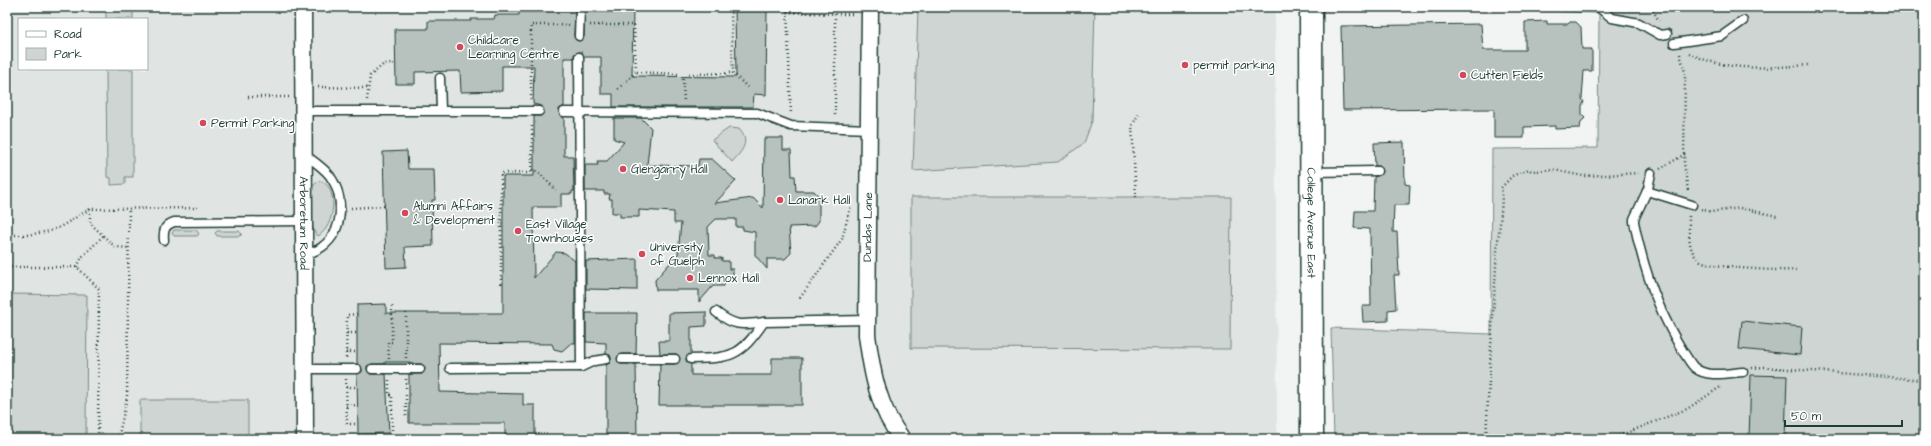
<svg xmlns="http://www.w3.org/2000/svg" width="1931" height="446" font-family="'Architects Daughter',sans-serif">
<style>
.built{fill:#e0e4e3;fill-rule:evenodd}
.green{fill:#ced5d3;stroke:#768984}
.building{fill:#b7c1bd;stroke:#1f3d34}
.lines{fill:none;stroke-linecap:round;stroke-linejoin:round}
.lane-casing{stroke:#1f3d34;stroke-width:11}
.street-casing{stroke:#1f3d34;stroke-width:19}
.secondary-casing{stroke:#1f3d34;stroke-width:25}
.path{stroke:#1f3d34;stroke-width:2.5;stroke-dasharray:1 3;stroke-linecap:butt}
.lane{stroke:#fff;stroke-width:8}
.street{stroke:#fff;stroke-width:16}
.secondary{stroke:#fff;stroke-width:22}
.poi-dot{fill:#d1495b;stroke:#fff;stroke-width:1.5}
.labels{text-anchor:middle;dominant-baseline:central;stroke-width:3;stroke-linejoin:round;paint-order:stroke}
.poi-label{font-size:12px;fill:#1f3d34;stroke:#fff;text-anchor:start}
.street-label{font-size:12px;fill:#1f3d34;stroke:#fff}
</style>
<rect width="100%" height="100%" fill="#f2f3f3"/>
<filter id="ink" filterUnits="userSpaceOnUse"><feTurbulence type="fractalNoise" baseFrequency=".025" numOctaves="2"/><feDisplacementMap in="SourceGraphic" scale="8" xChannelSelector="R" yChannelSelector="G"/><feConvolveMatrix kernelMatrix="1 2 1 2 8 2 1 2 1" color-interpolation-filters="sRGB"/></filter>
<g filter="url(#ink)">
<path class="built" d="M7,7H1275L1277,439H7ZM19,19H147V69H19Z"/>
<g class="green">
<rect x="106" y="7" width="27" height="12"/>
<path d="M918,7H1095L1092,121L1084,143L1058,162L913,171Z"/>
<path d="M1518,7H1924V439H1334L1331,328L1491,334L1492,149L1598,148L1599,13L1518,10Z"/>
<path d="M106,69H133V177H125V184L111,185V178L107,177Z"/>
<path d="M729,128L739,129C751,142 742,151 732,162L712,140Z"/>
<path d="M319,180C340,186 335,227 318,236C307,226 312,201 312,187Z"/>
<path d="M911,197H1231L1230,349L911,348Z"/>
<path d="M174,230H196L199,234L197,236H174L172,233Z"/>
<path d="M217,231H239L242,234L240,236H217L215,233Z"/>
<path d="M7,294L87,295L86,439H7Z"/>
<rect x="140" y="400" width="108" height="39"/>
</g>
<g class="building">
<path d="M534,7H575L574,36L576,40L579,41L583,39L584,36L585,7H633L632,76L736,77L735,7H767L766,95L754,94L753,107H613V94H601V57H584L582,52H579L574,54V58H564V106L559,109V112L561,117L564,118V156H573L574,191H572V194H561V207H533L534,278L556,252L565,253L575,261V343H571L562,351L554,349L552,344L439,343L440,392L523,394V405H535V439H505V423H409V374H422L425,369L422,364H409V362H385V364H372L367,366V369L370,374H386L389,433L358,434L357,374L362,372V369L357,364V305L386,304V313H503V176H534V116H541L544,111L542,106L533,104L534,66H502V91L461,92L460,71L415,72V84H396L395,29H428V21H471V19H494L495,15H519V10L534,11Z"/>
<path d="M1547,21V24H1568L1570,22H1576L1581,27L1582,49H1592V71H1584L1582,99L1584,102L1582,106V115L1585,118L1581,122L1580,128L1555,129V126L1524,127V138H1494V109L1343,110L1341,26L1481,24L1483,50H1525V22Z"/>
<path d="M614,118H641L651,128L647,165L698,166L699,159H712L736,181L715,203L753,198L763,208L764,138H783V150H791L792,176H795L796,191H814L819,196V221L815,226L789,227L791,253L785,259H767V269L755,255V232L743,230V227H736V219H716L708,227L709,255H715V258H722V261H729V269H733V281H724V286H713L699,302V290H656L655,280L678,254L681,223H674V212L639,210V217H620V213H612V199H609L610,194H604V191H585V165H598L597,161H607L624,142L614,139Z"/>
<path d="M1404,142L1405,184L1410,185L1409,205H1394L1393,232H1397L1399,275H1394L1396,309L1388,310V321L1363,322L1362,306H1371L1370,229L1354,228L1355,211H1373L1374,177L1380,175L1382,171L1380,166H1375L1374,143Z"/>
<path d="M407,151L408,169H434L435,200H432L433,246L405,247L406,267L386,268L383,152Z"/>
<path d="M637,259V290L586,289V261Z"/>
<path d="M706,312V326L691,327V354L688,355L686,359L687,362L691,364V375H772V358H802V405H659L660,364H675L680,359L677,354H660L659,341H669V313Z"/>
<path d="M586,313H637L636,354H622L617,359L620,364H636L637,439H606V365L610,363L611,358L610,355L606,354V343L586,342Z"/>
<path d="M1742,321L1802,327L1800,355L1739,349Z"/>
<path d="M1751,375L1787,376L1785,439H1749Z"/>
</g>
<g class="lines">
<defs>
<g id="lane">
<path d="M1598,7L1612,18L1639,23L1660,35L1667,34"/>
<path d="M579,36L580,9"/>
<path d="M1674,43L1722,36L1743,21"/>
<path d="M579,57L581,367"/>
<path d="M440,78L441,110"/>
<path d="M303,111H539"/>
<path d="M564,112L757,113L791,126L869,129"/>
<path d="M304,154C313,161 323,167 330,176C345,197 344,231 322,247C317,251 310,253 305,255"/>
<path d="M1312,172L1377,171"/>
<path d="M1651,173L1648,189L1634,219V222C1643,268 1659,313 1684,353C1687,357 1691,365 1695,368C1707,378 1728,373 1743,372"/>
<path d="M1647,191L1692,205"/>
<path d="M164,240C163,230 165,225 174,222L304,221"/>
<path d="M716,312C735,327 742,325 764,322"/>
<path d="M622,359H675"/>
<path d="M691,359C731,358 740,357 764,322L867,320"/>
<path d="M450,368L581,367L594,361L606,359"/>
<path d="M303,369H357"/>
<path d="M372,369H420"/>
</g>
<g id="street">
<path id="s1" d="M303,7L305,439"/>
<path d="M870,7L867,335C872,373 878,408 902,439"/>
</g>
<g id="secondary">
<path id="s2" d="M1311,7L1312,439"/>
</g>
</defs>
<use href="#lane" class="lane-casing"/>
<use href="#street" class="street-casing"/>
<use href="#secondary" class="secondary-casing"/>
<g class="path">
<path d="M737,7L731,13L733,73L749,89"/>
<path d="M787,7L791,114"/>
<path d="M1651,7L1659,21"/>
<path d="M787,12L835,14V118"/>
<path d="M835,14H854"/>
<path d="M590,25H634L636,72L679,74"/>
<path d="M1689,53C1726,72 1768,68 1808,65"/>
<path d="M1680,54L1685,72L1684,163L1688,191"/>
<path d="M689,74L733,73"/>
<path d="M683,79L684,103"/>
<path d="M318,87L367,88"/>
<path d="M618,89L636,72"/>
<path d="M248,97H289"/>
<path d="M367,100L370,76L384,64H394"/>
<path d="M531,100V25H569"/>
<path d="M532,169L538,172L556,190"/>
<path d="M1660,169L1685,154"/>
<path d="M1136,197L1132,126L1139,113"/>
<path d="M351,208L385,206"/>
<path d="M90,209V223L115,247L129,248"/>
<path d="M1701,209L1711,212L1740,208L1777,216"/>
<path d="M1689,216C1689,230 1687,251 1699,260C1708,268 1781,271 1796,270"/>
<path d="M7,235H27L50,231L60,227L90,209L200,208"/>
<path d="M7,267H77L99,289L98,439"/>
<path d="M77,267L82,257L103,236"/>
<path d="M501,284V173H532V123"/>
<path d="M800,298L842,239L851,205"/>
<path d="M347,333H357"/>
<path d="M346,352H357"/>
<path d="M346,358L347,315L357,314"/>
<path d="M406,358V313"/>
<path d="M389,359L388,342H392V304"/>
<path d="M1752,368L1764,367L1924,380"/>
<path d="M346,379L347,424H358"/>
<path d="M389,380V395H392V432"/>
<path d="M346,387H357"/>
<path d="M346,406L357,405"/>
<path d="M406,416V379"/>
<path d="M118,439L127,398L129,209"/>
<path d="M1486,439C1489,376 1493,314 1497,251C1498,237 1504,199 1501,188L1512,176L1529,169L1531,171L1554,170L1583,176L1641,173"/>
<path d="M1611,439L1687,409L1722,386"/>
</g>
<use href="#lane" class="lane"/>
<use href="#street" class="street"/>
<use href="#secondary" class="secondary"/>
</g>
</g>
<g class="poi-dot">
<circle cx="460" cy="47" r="4"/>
<circle cx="1185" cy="65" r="4"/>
<circle cx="1463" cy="75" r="4"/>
<circle cx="203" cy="123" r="4"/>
<circle cx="623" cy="169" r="4"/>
<circle cx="780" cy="200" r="4"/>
<circle cx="405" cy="213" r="4"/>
<circle cx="518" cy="231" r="4"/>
<circle cx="642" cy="254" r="4"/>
<circle cx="690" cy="278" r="4"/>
</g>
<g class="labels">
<g class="poi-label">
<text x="468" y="40">Childcare<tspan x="468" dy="14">Learning Centre</tspan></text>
<text x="1193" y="65">permit parking</text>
<text x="1471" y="75">Cutten Fields</text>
<text x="211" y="123">Permit Parking</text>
<text x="631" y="169">Glengarry Hall</text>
<text x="788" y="200">Lanark Hall</text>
<text x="413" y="206">Alumni Affairs<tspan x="413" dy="14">&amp; Development</tspan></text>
<text x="526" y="224">East Village<tspan x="526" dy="14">Townhouses</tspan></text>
<text x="650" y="247">University<tspan x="650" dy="14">of Guelph</tspan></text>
<text x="698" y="278">Lennox Hall</text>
</g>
<g class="street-label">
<text stroke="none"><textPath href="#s1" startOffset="216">Arboretum Road</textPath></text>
<text stroke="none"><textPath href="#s2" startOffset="216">College Avenue East</textPath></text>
<text transform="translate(868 227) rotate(-89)">Dundas Lane</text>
</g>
</g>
<rect width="1931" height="446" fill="none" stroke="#fff" stroke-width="24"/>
<rect x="12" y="12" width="1907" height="422" fill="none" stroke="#1f3d34" stroke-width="1.5" filter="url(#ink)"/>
<rect x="18" y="18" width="130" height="52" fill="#ffffff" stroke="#a5b1ae"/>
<rect x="26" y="31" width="20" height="6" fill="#ffffff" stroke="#a5b1ae"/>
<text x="54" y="38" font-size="12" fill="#1f3d34">Road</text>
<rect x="26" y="48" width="20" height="12" fill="#ced5d3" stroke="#a5b1ae"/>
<text x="54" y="58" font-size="12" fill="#1f3d34">Park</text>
<path d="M1785 420v6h117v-6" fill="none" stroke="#1f3d34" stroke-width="2"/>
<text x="1791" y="420" font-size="12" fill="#1f3d34" stroke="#ffffff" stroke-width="3" paint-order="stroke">50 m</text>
</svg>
